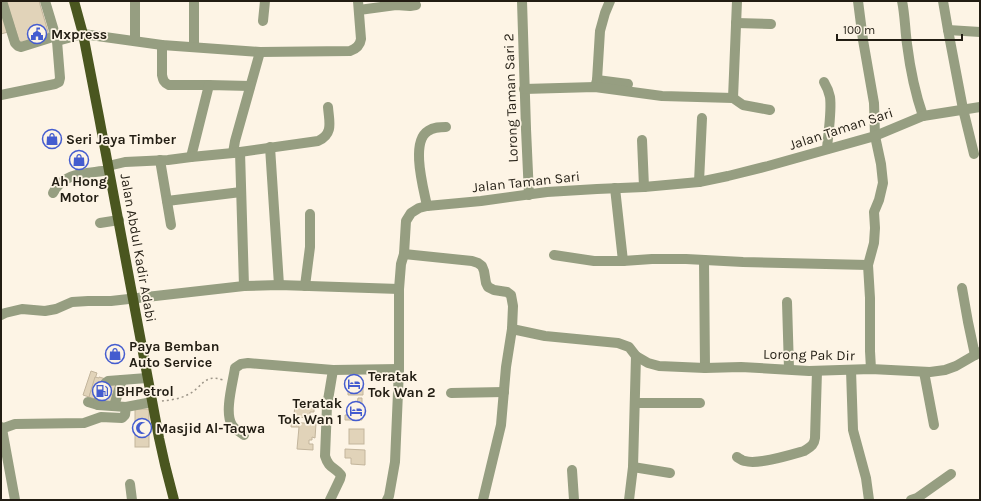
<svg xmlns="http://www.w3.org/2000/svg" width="981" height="501" font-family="Karla,sans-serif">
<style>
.building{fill:#e1d3b9;stroke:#c3b59c}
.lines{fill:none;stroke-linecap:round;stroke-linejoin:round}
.path{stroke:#9d9689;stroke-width:1.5;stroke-dasharray:2 3;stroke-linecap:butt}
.minor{stroke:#969e81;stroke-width:10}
.major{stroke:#4a561f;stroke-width:10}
.labels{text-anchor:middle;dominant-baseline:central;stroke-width:3.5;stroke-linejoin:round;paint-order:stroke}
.poi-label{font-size:14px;font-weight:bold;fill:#221d13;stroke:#fdf4e5;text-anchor:start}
.street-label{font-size:14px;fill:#221d13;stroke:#fdf4e5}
</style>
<rect width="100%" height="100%" fill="#fdf4e5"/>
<g class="building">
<path d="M6,1H39L49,35L20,44Z"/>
<path d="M1,8L8,32L1,34Z"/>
<path d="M91,371L97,373L89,397L83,395Z"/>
<path d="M95,377L99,378V377L117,382L110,404L89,397Z"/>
<path d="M345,380H363V395H348V387H345Z"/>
<path d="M358,398H362V404H357Z"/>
<path d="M295,402L314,403V412H310V418L294,417Z"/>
<path d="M349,406H362V420H345V415H349Z"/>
<rect x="135" y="409" width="14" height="38"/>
<path d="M291,422L316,424L315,438L312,437V440H309V444H313V450L297,449L299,427H291Z"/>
<rect x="349" y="429" width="15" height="15"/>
<path d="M345,449L365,450V465L351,464V458H345Z"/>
</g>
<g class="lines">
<path class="path" d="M162,401C170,400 180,399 187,395C203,388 203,373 223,380"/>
<g class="minor">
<path d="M2,1L15,43L18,46L21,47L56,36"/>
<path d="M194,1V47"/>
<path d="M522,1L526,129L529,195"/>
<path d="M858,1L863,40L874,103L875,136L881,164L883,183L879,200L874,212L875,228L874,243L868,265L870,298V351L871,369"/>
<path d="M902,1C905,15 905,30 907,44C910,68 915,93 923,116"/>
<path d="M943,1L948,30L963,109L974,154"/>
<path d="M359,10L396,5L410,6L416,5"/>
<path d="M263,21L265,1"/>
<path d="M736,23L771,24"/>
<path d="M948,30L980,32"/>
<path d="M57,41L83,34L162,45L260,52L350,51C356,49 360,46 361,39L358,1"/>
<path d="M135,41V1"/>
<path d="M162,45V75C163,80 164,83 169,85H209"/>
<path d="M597,80L628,84"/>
<path d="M824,82C827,87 829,92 830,97C832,111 828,134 827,149"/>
<path d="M595,87L597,80L600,31L605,13L610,1"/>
<path d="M524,89L595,87L662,96L733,98L743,105L770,110"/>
<path d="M1,95L55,84L59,82L60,78L57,41L45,1"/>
<path d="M733,98L737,1"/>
<path d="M642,140L644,187"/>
<path d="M270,147L279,285"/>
<path d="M240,152L244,286"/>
<path d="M233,153L235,141L260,52"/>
<path d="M191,157L209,85L250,86"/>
<path d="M160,160L171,225"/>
<path d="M108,166L125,162L168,160L191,157L233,153L318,141C334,134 329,121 328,107"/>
<path d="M699,182L702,118"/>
<path d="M615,188L623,261"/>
<path d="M53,193C64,171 88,174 109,170"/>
<path d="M167,201L241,192"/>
<path d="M427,206C424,190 410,142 428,131C434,127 440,127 446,127"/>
<path d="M100,223L119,220"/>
<path d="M404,254L472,261L478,263L482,266L484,271L486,283L488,287L494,290L507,292L511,295L513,306L512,329L506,367L501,425L483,500"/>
<path d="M554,255L594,261H623L652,259H686L743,262L868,265"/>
<path d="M704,260L705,368"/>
<path d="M305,286L310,247V214"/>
<path d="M962,288L968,322L975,355"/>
<path d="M787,302L789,369"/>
<path d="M1,315L5,313L22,309L45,311L56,309L72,302L88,301H111L244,286L279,285L399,289"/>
<path d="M512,329L545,336L618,343L629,347L636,356L648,363L659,366L705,368L741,367L809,371L871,369L930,372L945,370L956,366L980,352"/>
<path d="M851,370L853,430L866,478L869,500"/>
<path d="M924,372L934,425"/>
<path d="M451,393L504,392"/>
<path d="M88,402L98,405L126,407"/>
<path d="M635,403H700"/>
<path d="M98,405C100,397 101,385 108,381L147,378"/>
<path d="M114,406L122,380"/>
<path d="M1,427L2,429L15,500"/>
<path d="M1,429L15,424L84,423L101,417L122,418L125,415L126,407L152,402"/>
<path d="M244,435C240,432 235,430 232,425C224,413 233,382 235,368L241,364L248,363L333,370L399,369"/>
<path d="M737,457C740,459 743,461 745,461C758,465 790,455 804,451C810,447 814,446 815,438L817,371"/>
<path d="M633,467L670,473"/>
<path d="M572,470L574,500"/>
<path d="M130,484L132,500"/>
<path d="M330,500L340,479L341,475C334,466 329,469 325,456L327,406L333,370"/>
<path d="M387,500L389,496L395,462L399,369V289L401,264L404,254L406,221L411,213L419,208L427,206L481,201L547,192L597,189L644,187L699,182L728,176L768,166L875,136L923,116L980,107"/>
<path d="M629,500L633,467L636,356"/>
<path d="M911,500L917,498L951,474"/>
</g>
<path class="major" d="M74,1L83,34L99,117L159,438L165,465L174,500"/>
</g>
<defs>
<symbol id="civic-ring" viewBox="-11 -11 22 22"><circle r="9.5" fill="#fdf4e5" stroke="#445ccf" stroke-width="1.5"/><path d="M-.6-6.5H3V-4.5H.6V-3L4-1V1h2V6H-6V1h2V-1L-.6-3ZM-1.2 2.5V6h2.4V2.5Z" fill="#445ccf"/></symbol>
<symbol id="shop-ring" viewBox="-11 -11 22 22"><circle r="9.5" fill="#fdf4e5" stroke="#445ccf" stroke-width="1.5"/><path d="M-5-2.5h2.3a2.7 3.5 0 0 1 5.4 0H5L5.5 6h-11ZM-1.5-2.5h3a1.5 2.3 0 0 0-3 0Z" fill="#445ccf"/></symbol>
<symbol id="hotel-ring" viewBox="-11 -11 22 22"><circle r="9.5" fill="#fdf4e5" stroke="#445ccf" stroke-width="1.5"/><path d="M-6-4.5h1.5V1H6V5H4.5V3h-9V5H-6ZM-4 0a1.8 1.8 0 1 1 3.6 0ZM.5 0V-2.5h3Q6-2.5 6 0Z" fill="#445ccf"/></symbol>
<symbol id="fuel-ring" viewBox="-11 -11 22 22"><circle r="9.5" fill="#fdf4e5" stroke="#445ccf" stroke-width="1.5"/><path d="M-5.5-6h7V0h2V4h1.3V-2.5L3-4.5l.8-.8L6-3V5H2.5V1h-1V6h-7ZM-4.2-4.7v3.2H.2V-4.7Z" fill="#445ccf"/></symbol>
<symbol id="mosque-ring" viewBox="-11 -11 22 22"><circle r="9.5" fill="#fdf4e5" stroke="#445ccf" stroke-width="1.5"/><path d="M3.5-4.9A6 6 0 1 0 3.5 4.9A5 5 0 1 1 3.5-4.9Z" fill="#445ccf"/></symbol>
</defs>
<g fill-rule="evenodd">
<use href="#civic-ring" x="26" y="23" width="22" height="22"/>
<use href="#shop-ring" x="41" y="128" width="22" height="22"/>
<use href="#shop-ring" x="68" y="149" width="22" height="22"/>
<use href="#shop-ring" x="104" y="343" width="22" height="22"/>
<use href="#hotel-ring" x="343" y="373" width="22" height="22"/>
<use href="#fuel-ring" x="91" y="380" width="22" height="22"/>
<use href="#hotel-ring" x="345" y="400" width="22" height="22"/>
<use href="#mosque-ring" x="131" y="417" width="22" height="22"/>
</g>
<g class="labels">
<g class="poi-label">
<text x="51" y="34">Mxpress</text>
<text x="66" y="139">Seri Jaya Timber</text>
<text x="79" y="181" text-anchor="middle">Ah Hong<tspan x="79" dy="16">Motor</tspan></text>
<text x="129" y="346">Paya Bemban<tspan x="129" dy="16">Auto Service</tspan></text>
<text x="368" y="376">Teratak<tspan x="368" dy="16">Tok Wan 2</tspan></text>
<text x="116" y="391">BHPetrol</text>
<text x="342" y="403" text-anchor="end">Teratak<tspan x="342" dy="16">Tok Wan 1</tspan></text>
<text x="156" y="428">Masjid Al-Taqwa</text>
</g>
<g class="street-label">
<text transform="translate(511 98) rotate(-92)">Lorong Taman Sari 2</text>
<text transform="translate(841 129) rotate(-18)">Jalan Taman Sari</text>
<text transform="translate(526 182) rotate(-6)">Jalan Taman Sari</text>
<text transform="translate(138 248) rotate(80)">Jalan Abdul Kadir Adabi</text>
<text transform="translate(809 355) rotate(1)">Lorong Pak Dir</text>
</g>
</g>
<rect width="981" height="501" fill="none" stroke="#221d13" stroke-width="4"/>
<path d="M837 34v6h125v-6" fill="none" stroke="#221d13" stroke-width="2"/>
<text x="843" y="34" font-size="12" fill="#221d13" stroke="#fdf4e5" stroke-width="3" paint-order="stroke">100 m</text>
</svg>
